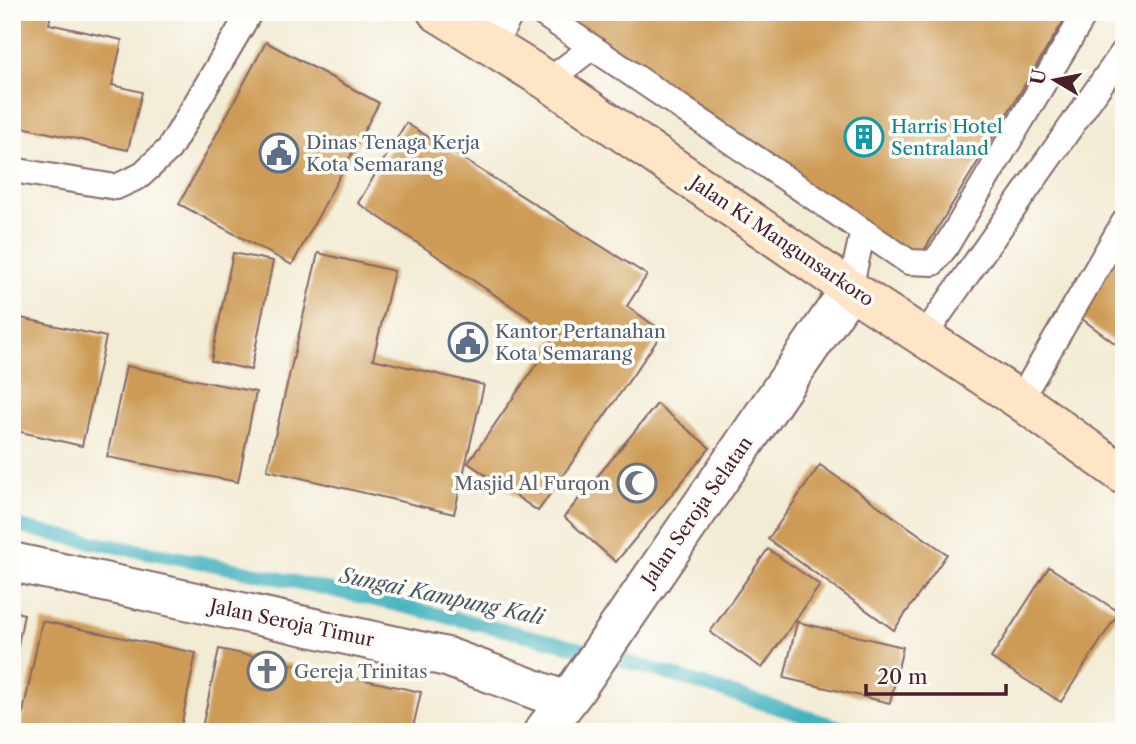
<svg xmlns="http://www.w3.org/2000/svg" width="1136" height="744" font-family="'Libre Caslon Text',serif">
<style>
.lines{fill:none;stroke-linecap:round;stroke-linejoin:round}
.stream{stroke:#44b3bf;stroke-width:14}
.building{fill:#cd9b55}
.service-casing{stroke:#856766;stroke-width:28}
.minor-casing{stroke:#856766;stroke-width:42}
.secondary-casing{stroke:#856766;stroke-width:42}
.service{stroke:#fff;stroke-width:24}
.minor{stroke:#fff;stroke-width:38}
.secondary{stroke:#fde5c5;stroke-width:38}
.labels{text-anchor:middle;dominant-baseline:central;stroke-width:7;stroke-linejoin:round;paint-order:stroke}
.culture-label{font-size:19px;fill:#0d838f;stroke:#fdfcf7;text-anchor:start}
.service-label{font-size:19px;fill:#4e5e75;stroke:#fdfcf7;text-anchor:start}
.street-label{font-size:19px;fill:#4a1f2b;stroke:#fdfcf7}
.worship-label{font-size:19px;fill:#5b616d;stroke:#fdfcf7;text-anchor:end}
.water-label{font-size:21px;font-style:italic;fill:#485a66;stroke:#fdfcf7}
</style>
<rect width="100%" height="100%" fill="#fdfcf7"/>
<filter id="ink" filterUnits="userSpaceOnUse"><feTurbulence type="fractalNoise" baseFrequency=".0143" numOctaves="2"/><feDisplacementMap in="SourceGraphic" scale="14" xChannelSelector="R" yChannelSelector="G"/><feConvolveMatrix kernelMatrix="1 2 1 2 8 2 1 2 1" color-interpolation-filters="sRGB"/></filter>
<filter id="wash" filterUnits="userSpaceOnUse"><feTurbulence type="fractalNoise" baseFrequency=".00686" numOctaves="4" result="noise"/><feDisplacementMap in="SourceGraphic" scale="28" xChannelSelector="R" yChannelSelector="G"/><feGaussianBlur stdDeviation="1.57" result="paint"/><feColorMatrix in="noise" values="0 0 0 0 0 0 0 0 0 0 0 0 0 0 0 0 0 1.4 0 .05"/><feComposite in="paint" operator="in"/></filter>
<g filter="url(#wash)">
<rect width="100%" height="100%" fill="#f3ecd5"/>
<g class="lines">
<path class="stream" d="M12,525C76,541 140,550 205,563C312,584 419,610 525,635C637,661 746,699 856,732"/>
</g>
<g id="blocks">
<g class="building">
<path d="M12,12H51L49,24L122,40L112,85L142,92L128,150L12,125Z"/>
<path d="M553,12H1069L917,262Z"/>
<path d="M266,42L379,103L292,265L179,204Z"/>
<path d="M406,123L647,275L627,306L663,332L538,511L468,463L556,336L358,203Z"/>
<path d="M1124,246V350L1074,313Z"/>
<path d="M233,253L273,261L251,370L211,361Z"/>
<path d="M318,253L394,271L373,359L484,385L454,514L267,470Z"/>
<path d="M12,316L106,337L82,446L12,430Z"/>
<path d="M126,366L256,392L238,482L107,457Z"/>
<path d="M657,404L710,448L616,562L564,517Z"/>
<path d="M820,465L947,554L894,630L768,539Z"/>
<path d="M768,549L820,585L762,668L710,632Z"/>
<path d="M1049,567L1119,612L1061,702L991,658Z"/>
<path d="M12,611L24,614L14,667H12Z"/>
<path d="M42,621L196,653L180,732H19Z"/>
<path d="M797,622L903,647L890,703L784,678Z"/>
<path d="M219,649L421,692L412,732H201Z"/>
</g>
</g>
</g>
<g filter="url(#ink)">
<use href="#blocks" fill-opacity="0" stroke="#856766" stroke-width="2"/>
<g class="lines">
<defs>
<g id="service">
<path d="M540,12L909,262L933,263L945,248L1086,12"/>
<path d="M548,81L591,48"/>
<path d="M12,170L116,187L140,176L169,149L250,12"/>
<path d="M850,289L863,231"/>
<path d="M924,336L1124,51"/>
<path d="M1020,400L1124,222"/>
</g>
<g id="minor">
<path d="M487,43L504,12"/>
<path d="M12,562L447,657L566,701"/>
<path d="M543,732L573,693L850,289"/>
</g>
<path id="secondary" d="M437,12L548,81L850,289L1020,400L1124,475"/>
</defs>
<use href="#service" class="service-casing"/>
<use href="#minor" class="minor-casing"/>
<use href="#secondary" class="secondary-casing"/>
<use href="#service" class="service"/>
<use href="#minor" class="minor"/>
<use href="#secondary" class="secondary"/>
</g>
</g>
<defs>
<symbol id="building-ring" viewBox="-11 -11 22 22"><circle r="9.5" fill="#fdfcf7" stroke="#0f9aa8" stroke-width="1.5"/><path d="M-4-6H4V6H1V3H-1V6H-4ZM-2.5-4.3h1.7v1.8h-1.7ZM.8-4.3h1.7v1.8H.8ZM-2.5-1h1.7V.8h-1.7ZM.8-1h1.7V.8H.8Z" fill="#0f9aa8"/></symbol>
<symbol id="civic-ring" viewBox="-11 -11 22 22"><circle r="9.5" fill="#fdfcf7" stroke="#5c6f8a" stroke-width="1.5"/><path d="M-.6-6.5H3V-4.5H.6V-3L4-1V1h2V6H-6V1h2V-1L-.6-3ZM-1.2 2.5V6h2.4V2.5Z" fill="#5c6f8a"/></symbol>
<symbol id="mosque-ring" viewBox="-11 -11 22 22"><circle r="9.5" fill="#fdfcf7" stroke="#6b7280" stroke-width="1.5"/><path d="M3.5-4.9A6 6 0 1 0 3.5 4.9A5 5 0 1 1 3.5-4.9Z" fill="#6b7280"/></symbol>
<symbol id="church-ring" viewBox="-11 -11 22 22"><circle r="9.5" fill="#fdfcf7" stroke="#6b7280" stroke-width="1.5"/><path d="M-1.2-6h2.4v3.5h3.3v2.4h-3.3V6h-2.4V-.1h-3.3v-2.4h3.3Z" fill="#6b7280"/></symbol>
</defs>
<g fill-rule="evenodd">
<use href="#building-ring" x="842" y="115" width="44" height="44"/>
<use href="#civic-ring" x="257" y="131" width="44" height="44"/>
<use href="#civic-ring" x="446" y="320" width="44" height="44"/>
<use href="#mosque-ring" x="615" y="461" width="44" height="44"/>
<use href="#church-ring" x="245" y="649" width="44" height="44"/>
</g>
<g class="labels">
<g class="culture-label">
<text x="891" y="126">Harris Hotel<tspan x="891" dy="22">Sentraland</tspan></text>
</g>
<g class="service-label">
<text x="306" y="142">Dinas Tenaga Kerja<tspan x="306" dy="22">Kota Semarang</tspan></text>
<text x="495" y="331">Kantor Pertanahan<tspan x="495" dy="22">Kota Semarang</tspan></text>
</g>
<g class="street-label">
<text transform="translate(782 241) rotate(34)">Jalan Ki Mangunsarkoro</text>
<text transform="translate(697 511) rotate(-55)">Jalan Seroja Selatan</text>
<text transform="translate(292 623) rotate(12)">Jalan Seroja Timur</text>
</g>
<g class="worship-label">
<text x="610" y="483">Masjid Al Furqon</text>
<text x="294" y="671" text-anchor="start">Gereja Trinitas</text>
</g>
<g class="water-label">
<text transform="translate(442 596) rotate(12)">Sungai Kampung Kali</text>
</g>
</g>
<rect width="1136" height="744" fill="none" stroke="#fdfcf7" stroke-width="42"/>
<g transform="translate(1055 80) rotate(280)" stroke="#fdfcf7" stroke-width="5" paint-order="stroke">
<path d="M0-5L12 26L0 18L-12 26Z" fill="#4a1f2b"/>
<text y="-10" font-size="19" font-weight="bold" text-anchor="middle" fill="#4a1f2b">U</text>
</g>
<path d="M866 684v10h140v-10" fill="none" stroke="#4a1f2b" stroke-width="3.5"/>
<text x="877" y="684" font-size="21" fill="#4a1f2b" stroke="#fdfcf7" stroke-width="5" paint-order="stroke">20 m</text>
</svg>
